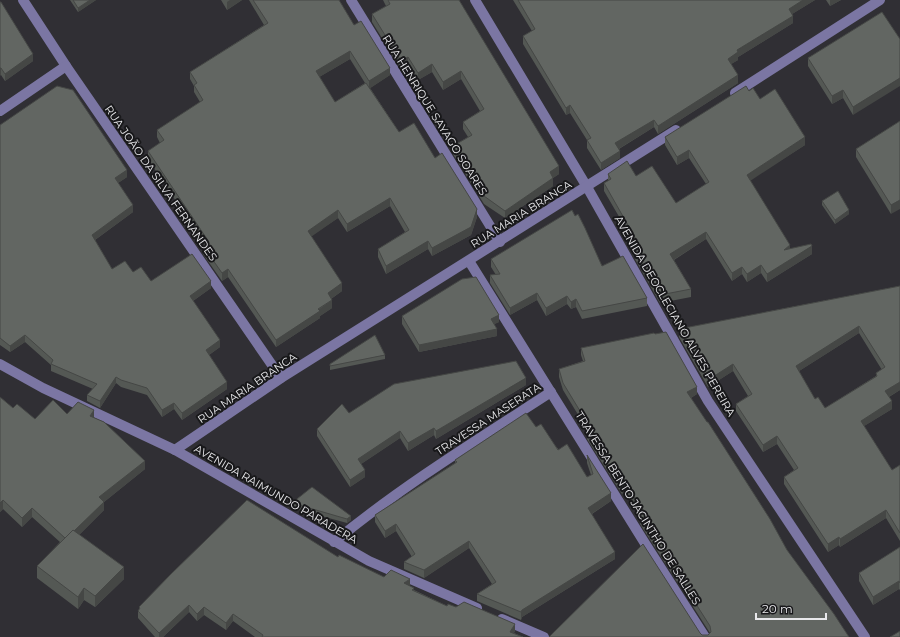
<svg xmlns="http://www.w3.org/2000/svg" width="900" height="637" font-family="Montserrat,sans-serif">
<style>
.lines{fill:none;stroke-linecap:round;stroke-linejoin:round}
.minor{stroke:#7b76a3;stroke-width:10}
.wall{fill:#545854;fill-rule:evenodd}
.shaded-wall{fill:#454745}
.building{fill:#626662;stroke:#454745;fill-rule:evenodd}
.labels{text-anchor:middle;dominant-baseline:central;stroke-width:4;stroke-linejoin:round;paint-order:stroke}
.street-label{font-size:11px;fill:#e8e8eb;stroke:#18181a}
</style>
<rect width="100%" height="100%" fill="#302f34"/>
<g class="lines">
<g class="minor">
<path d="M23,0L66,66L281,378"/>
<path d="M351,0L500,242"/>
<path d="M475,0L587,187L708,401L865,637"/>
<path d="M735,93L880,0"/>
<path d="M0,111L66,66"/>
<path d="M469,261L646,545L705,637"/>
<path d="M0,364L43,388L175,450L369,561L477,608"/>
<path d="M175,450L281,378L676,130"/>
<path d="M334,542C402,486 477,440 551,392"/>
<path d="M502,619L544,637"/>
</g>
</g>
<g class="wall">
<path d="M70,0H96L78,12Z"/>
<path d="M221,0H242L227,10Z"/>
<path d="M249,0H339L354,25L390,75L370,88L399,132L435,158L477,217L471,235L432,256L428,249L386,274L378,257V249L405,232L390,206L347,232L338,218L311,236L342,291L331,299L332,308L320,316V318L276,347L228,277L222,281L203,254V246L205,245L148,159V151L160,143L157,137V130L200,102L194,92V86L190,79V72L264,25ZM350,59L365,83L335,102L319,77Z"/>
<path d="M383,0H459L559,174L553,178V186L505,218L484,204L453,154V146L468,137L463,129V122L480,111L461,79L443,90L432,72L418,80L408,64L401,69L372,22V14L386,6Z"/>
<path d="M513,0H815L792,14L793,23L738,57V60L731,64L738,83L658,134L654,127L619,149L620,158L601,170L587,148V140L570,113L566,115L523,44V36L532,31Z"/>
<path d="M826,0H841L830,6Z"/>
<path d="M0,2L33,61L5,81L1,75Z"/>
<path d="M882,12L853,115L843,98L832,104L808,66V58Z"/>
<path d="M749,91L760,99L805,145L750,180L790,248L812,254L767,282L761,273L747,282L742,274L732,281L706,239L674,260L691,289V297L660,303L635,259V251L638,249L604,191V183L608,181V174L636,176L676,203L706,184L689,158L677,165L665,145V137Z"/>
<path d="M900,121L891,214L856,157V149Z"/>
<path d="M0,125L127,177L118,183L133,212L95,240L112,269L133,272L151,281L211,288L193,301L220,347L209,355L227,389L182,420L174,409L162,417L147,395L121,387L116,383L100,408L87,401V395L93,389L51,371V365L25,342L10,352L0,345Z"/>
<path d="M822,201L849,214L835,224L822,205Z"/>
<path d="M491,259L602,266L647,298V306L582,319L576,307L571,309L567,304L546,316L537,300L510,315L490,283V275H496L491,267Z"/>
<path d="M900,286V390L889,397L892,409L864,426L892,470L900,465V541L886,518L840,547L839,545L828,552L784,484V477L794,470L777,444L763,452L736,411V404L748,396L733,371L708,387L679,337V329ZM859,333L882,370L876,373V376L825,408L815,399L799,371Z"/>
<path d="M402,316L499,322L494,324L497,336L419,352L402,324Z"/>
<path d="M655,334L697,394L691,398L787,550L849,637H549L700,633L702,635H708L710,633L640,524V516L641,515L625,491L622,494L587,439L588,431L563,390L559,377V369L583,361L581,355V348Z"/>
<path d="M385,355V359L330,370V364Z"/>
<path d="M526,385L436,439L434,435L408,451L400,438L361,464L365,477L350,487L317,436V429L349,413Z"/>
<path d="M0,397L13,408L35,419L67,414L94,418L145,469L104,502V510L79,535L124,579L95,607L84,600L78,609L37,578V566L60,542L32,517L22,527L3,509L0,512Z"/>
<path d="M536,427L587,477L591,475L587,463V455L611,501L592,514L615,559L522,617L521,620L477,601V594L492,584L469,548L424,578L404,569V562L412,557L396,531L385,538L375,522V515L455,463V460Z"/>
<path d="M312,487L351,520L347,523L292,508V503Z"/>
<path d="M900,547V590L899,589L873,605L859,581V573Z"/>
<path d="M338,557L384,577L410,586L414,590L447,606L515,631L514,633L523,637H255L233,621L226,630L204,615L197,621L189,612L163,637H155L138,618V611L139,610V607Z"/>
</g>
<g class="shaded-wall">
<path d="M90,0H96L78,12V8Z"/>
<path d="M230,0H242L227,10V2Z"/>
<path d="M803,0H815L789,16V9Z"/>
<path d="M830,0H841L830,6Z"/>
<path d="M793,16V23L738,57V60L728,66V59L737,50Z"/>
<path d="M350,51V59L316,79V71Z"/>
<path d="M33,54V61L5,81V74Z"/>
<path d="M408,57V64L401,69V61Z"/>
<path d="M432,64V72L418,80V73Z"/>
<path d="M0,68H1V75L0,76Z"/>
<path d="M390,68V75L369,89V81Z"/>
<path d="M461,71V79L443,90V82Z"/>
<path d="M738,75V83L658,134V126Z"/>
<path d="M900,78V86L853,115V107Z"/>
<path d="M843,90V98L832,104V96Z"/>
<path d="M570,105V113L566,115V108Z"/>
<path d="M654,120V127L615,151V143Z"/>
<path d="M805,137V145L747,183V175Z"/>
<path d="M689,150V158L677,165V157Z"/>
<path d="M620,151V158L601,170V163Z"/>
<path d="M559,166V174L550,180V172Z"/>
<path d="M127,170V177L115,185V178Z"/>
<path d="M553,178V186L505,218V211Z"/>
<path d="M390,198V206L347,232V224Z"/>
<path d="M900,200V209L891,214V205Z"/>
<path d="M133,205V212L92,242V235Z"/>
<path d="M477,209V217L471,235L432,256V248Z"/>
<path d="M338,210V218L308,239V231Z"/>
<path d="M849,210V214L835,224V220Z"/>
<path d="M706,232V239L670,262V254Z"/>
<path d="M428,241V249L386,274V266Z"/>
<path d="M790,245V253L784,250Z"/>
<path d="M812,246V254L767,282V274Z"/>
<path d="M761,265V273L747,282V274Z"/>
<path d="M742,267V274L732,281V273Z"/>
<path d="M228,269V277L222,281V273Z"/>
<path d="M211,281V288L190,303V296Z"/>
<path d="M342,283V291L328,301V293Z"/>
<path d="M537,293V300L510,315V308Z"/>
<path d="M567,296V304L546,316V308Z"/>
<path d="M576,299V307L571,309V302Z"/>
<path d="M332,300V308L320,316V318L276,347V340Z"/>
<path d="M499,315V322L491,326V319Z"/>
<path d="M859,326V333L796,373V366Z"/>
<path d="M497,329V336L419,352V345Z"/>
<path d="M25,335V342L10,352V346Z"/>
<path d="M220,340V347L206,357V350Z"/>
<path d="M733,364V371L708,387V380Z"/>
<path d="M116,377V383L100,408V401Z"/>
<path d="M526,378V385L436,439V431Z"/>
<path d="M227,382V389L182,420V413Z"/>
<path d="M900,382V390L885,399V391Z"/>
<path d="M697,387V394L687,400V392Z"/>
<path d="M892,401V409L861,428V421Z"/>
<path d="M174,403V409L162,417V410Z"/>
<path d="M94,410V419L90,416Z"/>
<path d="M434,428V435L408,451V443Z"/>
<path d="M400,431V438L358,466V459Z"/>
<path d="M777,436V444L763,452V445Z"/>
<path d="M145,461V469L104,502V510L66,548V539L99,497Z"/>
<path d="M365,470V477L350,487V480Z"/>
<path d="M625,484V491L622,494V486Z"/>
<path d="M611,493V501L588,516V508Z"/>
<path d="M3,500V509L0,512V503Z"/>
<path d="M32,508V517L22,527V518Z"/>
<path d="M886,510V518L840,547V539Z"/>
<path d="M351,516V520L347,523V519Z"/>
<path d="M396,524V531L385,538V531Z"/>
<path d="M839,537V545L828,552V544Z"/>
<path d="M469,541V548L424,578V570Z"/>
<path d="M615,552V559L522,617L521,620V612L522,610Z"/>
<path d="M124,567V579L95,607V596Z"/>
<path d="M410,579V586L404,583Z"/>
<path d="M899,581V589L873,605V597Z"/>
<path d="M84,588V600L78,609V597Z"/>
<path d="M189,605V612L163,637H159V633Z"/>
<path d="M204,607V615L197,621V614Z"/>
<path d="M233,614V621L226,630V623Z"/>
<path d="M515,624V631L511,637L510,632Z"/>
</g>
<g class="building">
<path d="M73,0H90L78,8Z"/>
<path d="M253,0H339L354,25L361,21L390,68L369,81L350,51L316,71L335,102L366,83L399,132L414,123L435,158L442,153L477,209L471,227L432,248L428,241L386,266L378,249L409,230L390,198L347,224L338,210L308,231L342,283L328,293L332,300L318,309L320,311L276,340L228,269L222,273L203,246L209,242L148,151L164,140L157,130L203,100L194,85L197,83L190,72L268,23Z"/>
<path d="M388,0H459L559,166L550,172L553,178L505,211L484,196L453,146L472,135L463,122L484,109L461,71L443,82L432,64L418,73L408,57L401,61L372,14L390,4Z"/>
<path d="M518,0H803L789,9L793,16L737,50L738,52L728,59L738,75L658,126L654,120L615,143L620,151L601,163L587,140L591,138L570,105L566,108L523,36L535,29Z"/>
<path d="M0,2H1L33,54L5,74L1,68H0Z"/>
<path d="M882,12L900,39V78L853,107L843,90L832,96L808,58Z"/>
<path d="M57,86L73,90L127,170L115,178L133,205L92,235L112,269L125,261L133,272L141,267L151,281L192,254L211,281L190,296L220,340L206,350L227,382L182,413L174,403L162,410L147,388L121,380L116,377L100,401L87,395L97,384L51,364L53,360L25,335L10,346L0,338V125Z"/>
<path d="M746,86L749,91L753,88L760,99L775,89L805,137L747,175L790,245L784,250L811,244L812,246L767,274L761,265L747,274L742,267L732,273L706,232L670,254L691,289L660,295L635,251L641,248L604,183L611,179L608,174L627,161L636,176L652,166L676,203L709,182L689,150L677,157L665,137Z"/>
<path d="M900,121V200L891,205L856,149Z"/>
<path d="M838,191L849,210L835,220L822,201Z"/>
<path d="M572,210L575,216L578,214L585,228L602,266L623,256L647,298L582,311L576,299L571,302L567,296L546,308L537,293L510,308L490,275L500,274L491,259Z"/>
<path d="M476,277L499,315L491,319L497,329L419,345L402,316L462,279Z"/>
<path d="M900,286V382L885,391L892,401L861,421L892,470L900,465V533L886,510L840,539L839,537L828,544L784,477L798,468L777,436L763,445L736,404L752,394L733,364L708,380L679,329ZM859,326L885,367L876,373L877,376L825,408L818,397L815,399L796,366Z"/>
<path d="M666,332L697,387L687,392L707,422H708L770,519L787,550L834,614L849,637H549L643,544L700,633L702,635H708L711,632L710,626L640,516L645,513L625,484L622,486L587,431L591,429L563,383L559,369L585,361L581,348L654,333L655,334Z"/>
<path d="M375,335L385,355L330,366V364Z"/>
<path d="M516,361L526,378L436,431L434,428L408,443L400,431L358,459L365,470L350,480L317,429L342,404L349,413L394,384Z"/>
<path d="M0,397L13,408L17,404L35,419L53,400L67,414L78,402L94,410L90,416L104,422L145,461L99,497L104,502L74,531L73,530L65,538L32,508L22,518L3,500L0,503Z"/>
<path d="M526,413L536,427L541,424L558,450L567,444L587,477L593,474L587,455L611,493L588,508L615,552L522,610L521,612L477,594L496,582L469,541L424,570L404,562L415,554L396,524L385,531L375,515L457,462L455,460Z"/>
<path d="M312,487L351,516L347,519L292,503Z"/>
<path d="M247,500L338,557L339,555L384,577L391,570L410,579L404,583L414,588L412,590L447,606L448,604L456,607L464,602L515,624L510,632L523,637H262L263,635L233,614L226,623L204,607L197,614L189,605L159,633L138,611L140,608L139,607L171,574Z"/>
<path d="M73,530L124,567L95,596L84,588L78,597L37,566Z"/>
<path d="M900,547V583L899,581L873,597L859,573Z"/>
<path d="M900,631V637H890Z"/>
</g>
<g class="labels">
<g class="street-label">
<text transform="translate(435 115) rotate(58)">RUA HENRIQUE SAYAGO SOARES</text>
<text transform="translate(161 183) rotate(55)">RUA JOÃO DA SILVA FERNANDES</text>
<text transform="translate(521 214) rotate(-32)">RUA MARIA BRANCA</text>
<text transform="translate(675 316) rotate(60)">AVENIDA DEOCLECIANO ALVES PEREIRA</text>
<text transform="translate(247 388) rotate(-34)">RUA MARIA BRANCA</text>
<text transform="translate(488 419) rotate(-33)">TRAVESSA MASERATA</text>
<text transform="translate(276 494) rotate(30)">AVENIDA RAIMUNDO PARADERA</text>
<text transform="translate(638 508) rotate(58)">TRAVESSA BENTO JACINTHO DE SALLES</text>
</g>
</g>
<path d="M756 613v6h70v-6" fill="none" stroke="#e8e8eb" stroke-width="2"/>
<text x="762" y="613" font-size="12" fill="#e8e8eb" stroke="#18181a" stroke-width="3" paint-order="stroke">20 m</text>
</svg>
